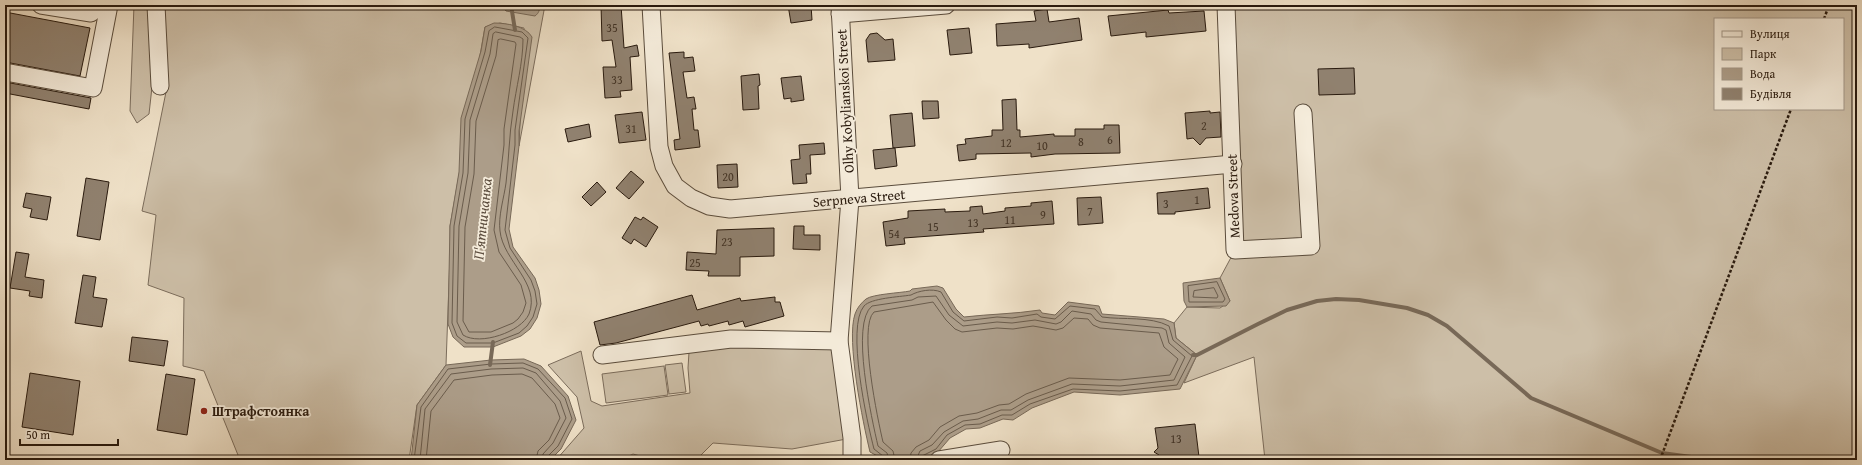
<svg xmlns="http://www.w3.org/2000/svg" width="1862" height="465" font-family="'Gentium Book Plus',serif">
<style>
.green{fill:#cdbfa8;stroke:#7b6c5b;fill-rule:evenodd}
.water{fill:#ac9d89;stroke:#786958}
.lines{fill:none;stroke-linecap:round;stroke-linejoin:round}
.shore{stroke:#6a5c4c;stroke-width:1}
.stream{stroke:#786958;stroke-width:4}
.building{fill:#90816f;stroke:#291a0e}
.minor-casing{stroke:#5a4c3c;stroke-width:19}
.path{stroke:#291a0e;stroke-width:2.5;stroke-dasharray:3 2;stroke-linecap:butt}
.minor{stroke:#f5ecdb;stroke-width:17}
.poi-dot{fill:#8f2418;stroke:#f5ecdb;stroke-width:1.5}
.labels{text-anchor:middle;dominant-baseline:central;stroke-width:3.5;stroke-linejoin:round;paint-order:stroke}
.number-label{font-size:12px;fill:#433426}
.street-label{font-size:14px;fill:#291a0e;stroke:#f5ecdb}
.poi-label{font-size:14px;font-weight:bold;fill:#291a0e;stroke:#f5ecdb;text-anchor:start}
.water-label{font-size:15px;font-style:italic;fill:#5d4e3f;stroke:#f5ecdb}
</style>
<rect width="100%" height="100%" fill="#efe1c8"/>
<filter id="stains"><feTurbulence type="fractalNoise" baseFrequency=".005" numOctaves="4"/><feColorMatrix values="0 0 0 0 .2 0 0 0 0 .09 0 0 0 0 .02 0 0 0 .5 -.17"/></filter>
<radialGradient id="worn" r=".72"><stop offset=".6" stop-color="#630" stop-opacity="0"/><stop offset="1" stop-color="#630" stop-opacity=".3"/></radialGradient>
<g class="green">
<path d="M134,5H151L154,69L149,114L137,123L130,111Z"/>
<path d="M160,5H545L519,146L524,28L500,23L485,27L450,226V255L446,365L417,405L409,460H240L204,371L183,366L184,298L148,285L156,215L142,211L167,87Z"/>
<path d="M1226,5H1857V460H1265L1254,357L1184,383L1197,355L1176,338L1174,323L1187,307L1220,308L1230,301L1220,278L1235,250ZM1715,19H1843V109H1715Z"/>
<path d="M731,339L839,341L852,438L792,449L713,443L696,460H654L633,454L621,460H577L574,457L570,460H556L584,428L577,397L548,365L581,351L591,401L602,406L690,393L688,368L689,352Z"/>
<path d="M682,363L686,392L669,394L665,365Z"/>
<path d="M664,366L668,395L606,403L602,374Z"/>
</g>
<g class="water">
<path d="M501,5H539C540,10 539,13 535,16L506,11Z"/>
<path d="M494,23C506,23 526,26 532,37L519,131V146L509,229L513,247L535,278L539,290L541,304L537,318L530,329L521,336L493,347H464L453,337L448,324L450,226L459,172L461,118L481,51L485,27Z"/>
<path d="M1220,278L1230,301L1226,306L1187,307L1184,301L1183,283Z"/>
<path d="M937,286L943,288L956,309L964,317C990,314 1014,314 1040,310L1042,313L1055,315L1068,302L1099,306L1102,314L1164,319L1174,323L1176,338L1197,355L1180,389L1120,395L1074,392L1032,408L1013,420L1003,419L980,428L966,429L950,438L938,452L922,460H885L870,452C863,423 846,340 855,314C857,308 861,303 866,299C873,294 900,293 910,291L912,289Z"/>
<path d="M524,359L541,366L568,396L576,420L561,449L550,460H411L417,405L446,365L491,360Z"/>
</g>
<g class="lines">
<g class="shore">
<path d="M495,27L522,32L528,38L515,130V145L505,230L510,248L531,280L535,291L537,304L533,317L527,326L519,333L493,343H466L457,336L452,323L454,226L463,173L465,119L485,52L489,31Z"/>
<path d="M496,32L520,37L523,39C523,63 516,88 513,111C509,135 509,159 506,183C504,198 498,216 500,231C503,261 541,283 529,314C521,332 480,346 463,335L457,322L459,226L468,173L470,120L490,54L493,34Z"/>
<path d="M501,39L515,42L516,44L504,129V145L494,230L499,252L521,285L526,303L523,312L518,319L513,323L491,332H469L463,321L465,227L474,174L476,121L496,56L498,40Z"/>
<path d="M1217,282L1225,299L1223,302H1189L1188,286Z"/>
<path d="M1214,288L1218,296L1217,298L1193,297L1194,291Z"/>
<path d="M414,460L421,407L448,369L491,364L523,363L538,369L565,398L572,419L558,446L548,456L547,460"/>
<path d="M420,460L425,409L451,374L491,369L523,368L536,373L560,401L566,418L553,443L543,454L542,460"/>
<path d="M426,460L431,411L454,380L492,375L522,374L532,378L555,404L560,418L549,440L538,451L536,460"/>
<path d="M884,460L883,456L874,449C867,422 846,327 864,306C871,298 899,297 911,295C918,291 932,288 941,292L953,312L964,321L997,317L1012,318L1037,314L1041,317L1055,319L1070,306L1095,309L1102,317C1123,320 1150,316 1169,326L1173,340L1192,356L1177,385L1120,391L1073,389L1030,404L1012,415H1002L980,424L965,425L947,435L936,449L922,456L921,460"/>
<path d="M889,460L887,453L878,446C872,420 850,323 872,306L912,300L918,297L936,296L949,315L963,326L997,322L1012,323L1035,320L1056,324L1061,322L1072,311L1091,314L1096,320L1101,322L1162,328L1166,330L1169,343L1185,357L1174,380L1120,386L1072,384L1028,400L1011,410H1001L978,419L963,421L944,432L932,445L920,451L916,460"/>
<path d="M895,460L893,451L883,442C878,421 858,326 874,312L933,302L946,320L955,329L962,332L997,328L1013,329L1033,326L1056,330L1063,328L1074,318L1088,319L1093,325L1100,328L1159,333L1164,347L1178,359L1170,375L1120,380L1069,378L1026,394L1009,404L999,405L977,413L959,416L940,427L929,440L916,447L911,453L910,460"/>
</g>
<g class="stream">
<path d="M511,5L515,30"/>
<path d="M1193,355H1197L1258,324L1287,310L1317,301L1336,299L1359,300L1407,308L1428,315L1447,326L1531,398L1662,453L1713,460"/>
<path d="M490,365L493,342"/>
</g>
</g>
<g class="building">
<path d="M601,5H621L624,48L637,45L639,56L630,57L632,90L620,91L621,97L605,98L603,67H616L612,40L602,41Z"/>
<path d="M788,5H811L812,20L791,23Z"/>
<path d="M1047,9L1049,22L1079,18L1082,40L1029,48V44L997,46L996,24L1036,21L1034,11Z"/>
<path d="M1168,10L1169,13L1204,11L1206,31L1146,37V32L1111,36L1108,16Z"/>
<path d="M5,12L90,28L80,76L5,62Z"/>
<path d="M969,28L972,53L950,55L947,30Z"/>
<path d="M877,33L885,40L893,39L895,60L868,62L866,40L870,34Z"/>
<path d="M684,52V58L693,57L695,71L683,72L687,98L694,97L696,109H692L694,130H698L700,147L675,150L674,140L680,139L669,53Z"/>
<path d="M1354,68L1355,94L1319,95L1318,69Z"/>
<path d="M759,74L760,85L758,86L759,109L743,110L741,76Z"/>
<path d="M801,76L804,100L791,102V98L784,99L781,78Z"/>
<path d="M5,82L91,98L89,109L5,93Z"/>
<path d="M1016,99L1017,130H1020V137L1054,134V136H1075V129H1104V125H1119L1120,153L1055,154L1031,157V153L976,154V159L959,161L957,145L966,144L965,139L992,136V130H1003L1002,100Z"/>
<path d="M922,101H938L939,118L923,119Z"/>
<path d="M1210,111V113L1220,112L1221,137L1206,138L1200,145L1193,138L1187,139L1185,113Z"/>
<path d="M642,112L646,140L619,143L615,115Z"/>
<path d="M912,113L915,146L893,148L890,115Z"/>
<path d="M589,124L591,137L568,142L565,129Z"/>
<path d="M824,143L825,154L810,155L811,174H806L807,183L793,184L791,160L800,159L799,145Z"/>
<path d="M895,148L897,166L875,169L873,150Z"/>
<path d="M737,164L738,187L718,188L717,165Z"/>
<path d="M631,171L644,182L629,199L616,188Z"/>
<path d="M86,178L109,182L100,240L77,236Z"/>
<path d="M597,182L606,192L591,206L582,197Z"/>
<path d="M1208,188L1210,208L1175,212V214H1158L1157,193Z"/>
<path d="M26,193L51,197L47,220L30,217L32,209L23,207Z"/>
<path d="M1101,197L1103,223L1078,225L1077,198Z"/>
<path d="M1052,201L1054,224L983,229L984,232L904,238L905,244L886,246L883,222L908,218V211L945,209V212L970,211V207L982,206L983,214L1005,211V208L1031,206V203Z"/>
<path d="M635,217L641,220L643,217L658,227L646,247L634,239L631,244L622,238Z"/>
<path d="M794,226H804V235H820V250L793,249Z"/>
<path d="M774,228V256L740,257V276H708L709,271L686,270L687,252L716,254L717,230Z"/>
<path d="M16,252L29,254L25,277L44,280L42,298L29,296L30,291L10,288Z"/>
<path d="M83,275L96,277L93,297L107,299L102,327L75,323Z"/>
<path d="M692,295L697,310L740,298L741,301L775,297V302H780L784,316L745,327L743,321L729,325L728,321L709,326L708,324L701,326L699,321L616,343L600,345L594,322Z"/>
<path d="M132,337L168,341L164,366L129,361Z"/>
<path d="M30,373L80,381L73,435L22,427Z"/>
<path d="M166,374L195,379L187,435L157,430Z"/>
<path d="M1195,424L1199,457L1183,460H1159V455L1154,452L1158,448L1155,428Z"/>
</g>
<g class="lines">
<defs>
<g id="minor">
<path d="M41,5L91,13L100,5"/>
<path d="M156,5L160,86"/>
<path d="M651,5L659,147L664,166L675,186L691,198L709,206L730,209L1233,164"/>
<path d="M840,5L850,199L839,341L852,438V460"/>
<path d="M1226,5L1235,250L1311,246L1303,113"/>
<path d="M840,14L946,5"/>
<path d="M5,72L93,88L109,5"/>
<path d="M602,355L731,339L839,341"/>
<path d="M939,460L1001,450"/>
</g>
</defs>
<use href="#minor" class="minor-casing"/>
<g class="path">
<path d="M1824,19L1829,5"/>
<path d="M1660,460L1791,109"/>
</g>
<use href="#minor" class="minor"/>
</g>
<circle class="poi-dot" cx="204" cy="411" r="4"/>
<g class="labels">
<g class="number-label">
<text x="612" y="27">35</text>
<text x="617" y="79">33</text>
<text x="1204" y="125">2</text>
<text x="631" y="128">31</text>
<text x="1110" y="139">6</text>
<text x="1081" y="141">8</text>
<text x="1006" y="142">12</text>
<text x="1042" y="145">10</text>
<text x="728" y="176">20</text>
<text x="1197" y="199">1</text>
<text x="1166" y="203">3</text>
<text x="1090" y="211">7</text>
<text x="1043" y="214">9</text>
<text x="1010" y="219">11</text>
<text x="973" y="222">13</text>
<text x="933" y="226">15</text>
<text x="894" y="233">54</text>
<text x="727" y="241">23</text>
<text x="695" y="262">25</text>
<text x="1176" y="438">13</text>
</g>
<g class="street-label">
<text transform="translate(845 101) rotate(-93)">Olhy Kobylianskoi Street</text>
<text transform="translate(1233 196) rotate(-92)">Medova Street</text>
<text transform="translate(859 198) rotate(-5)">Serpneva Street</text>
</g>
<g class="poi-label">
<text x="212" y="411">Штрафстоянка</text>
</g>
<g class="water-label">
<text transform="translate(482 219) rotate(-84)">П'ятничанка</text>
</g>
</g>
<rect width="1862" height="465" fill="none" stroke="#efe1c8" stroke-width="20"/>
<rect x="6" y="6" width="1850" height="453" fill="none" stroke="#291a0e" stroke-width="2"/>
<rect x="10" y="10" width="1842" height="445" fill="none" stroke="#291a0e"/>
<rect x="1714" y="18" width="130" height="92" fill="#f5ecdb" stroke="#a39889"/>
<rect x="1722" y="31" width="20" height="6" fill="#f5ecdb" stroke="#a39889"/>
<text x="1750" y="38" font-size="12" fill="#291a0e">Вулиця</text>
<rect x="1722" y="48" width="20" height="12" fill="#cdbfa8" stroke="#a39889"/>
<text x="1750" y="58" font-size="12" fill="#291a0e">Парк</text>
<rect x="1722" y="68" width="20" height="12" fill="#ac9d89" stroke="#a39889"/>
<text x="1750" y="78" font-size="12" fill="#291a0e">Вода</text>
<rect x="1722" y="88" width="20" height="12" fill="#90816f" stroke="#a39889"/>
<text x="1750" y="98" font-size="12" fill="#291a0e">Будівля</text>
<path d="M20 439v6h98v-6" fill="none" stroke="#291a0e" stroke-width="2"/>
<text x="26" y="439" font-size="12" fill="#291a0e" stroke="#f5ecdb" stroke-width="3" paint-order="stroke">50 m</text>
<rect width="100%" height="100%" filter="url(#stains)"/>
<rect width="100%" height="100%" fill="url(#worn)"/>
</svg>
